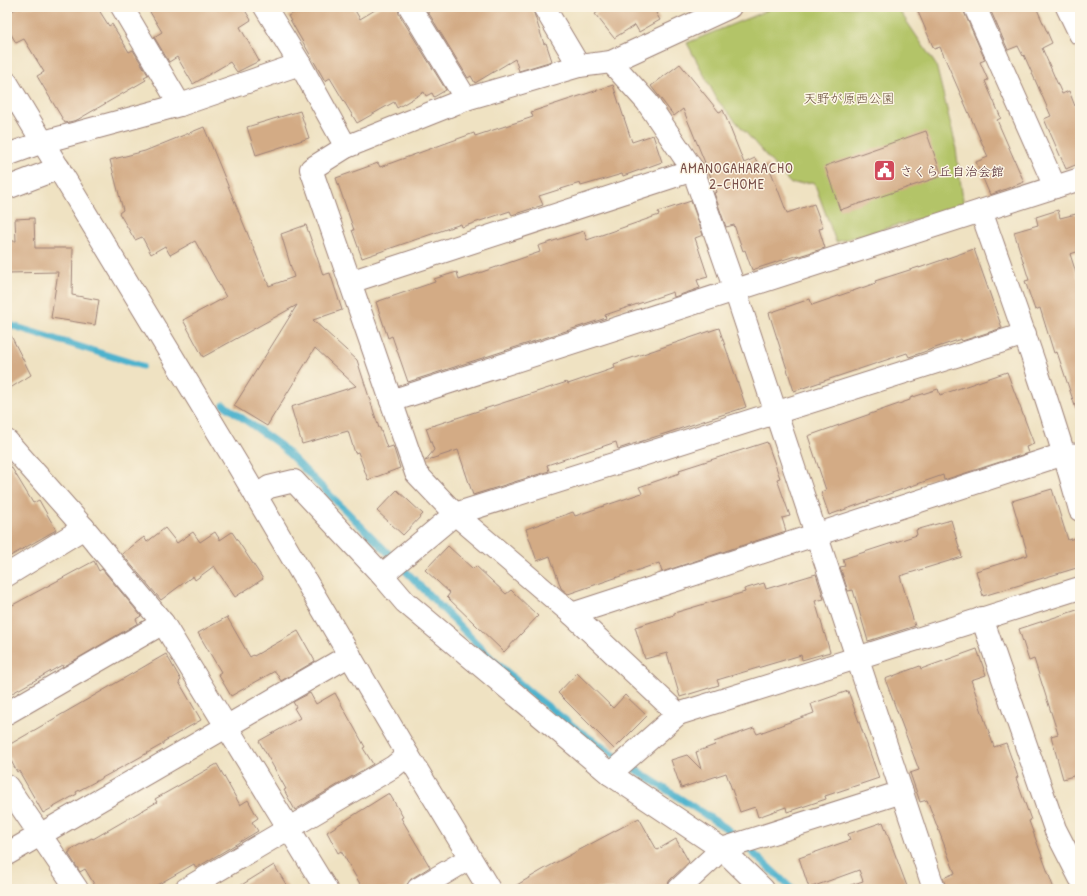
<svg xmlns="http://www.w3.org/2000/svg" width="1087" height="896" font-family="'Patrick Hand','Klee One',sans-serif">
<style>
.green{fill:#b3c468;stroke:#7e724a}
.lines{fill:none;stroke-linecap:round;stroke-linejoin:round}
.stream{stroke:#4eb2cd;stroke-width:7}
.building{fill:#d3ab85}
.street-casing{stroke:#9c8076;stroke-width:24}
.secondary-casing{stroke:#9c8076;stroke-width:24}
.highway-casing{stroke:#9c8076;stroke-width:24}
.street{stroke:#fff;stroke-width:22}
.secondary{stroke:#fff;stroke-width:22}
.highway{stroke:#fff;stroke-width:22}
.labels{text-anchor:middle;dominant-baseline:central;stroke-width:3;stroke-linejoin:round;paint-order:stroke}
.park-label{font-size:13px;fill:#6a513d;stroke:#fcf5e5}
.poi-label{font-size:13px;fill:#4a1f2b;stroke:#fcf5e5;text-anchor:start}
.neighbourhood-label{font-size:14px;letter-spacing:1px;fill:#7a504a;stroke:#fcf5e5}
</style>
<rect width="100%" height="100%" fill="#fcf5e5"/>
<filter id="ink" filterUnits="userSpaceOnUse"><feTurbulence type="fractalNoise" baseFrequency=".025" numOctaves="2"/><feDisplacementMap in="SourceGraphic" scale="8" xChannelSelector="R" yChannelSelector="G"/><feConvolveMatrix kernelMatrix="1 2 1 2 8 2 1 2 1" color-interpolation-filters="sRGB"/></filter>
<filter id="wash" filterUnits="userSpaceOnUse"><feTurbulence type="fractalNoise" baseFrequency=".012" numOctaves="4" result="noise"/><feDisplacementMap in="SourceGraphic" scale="16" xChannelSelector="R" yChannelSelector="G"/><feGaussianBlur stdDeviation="0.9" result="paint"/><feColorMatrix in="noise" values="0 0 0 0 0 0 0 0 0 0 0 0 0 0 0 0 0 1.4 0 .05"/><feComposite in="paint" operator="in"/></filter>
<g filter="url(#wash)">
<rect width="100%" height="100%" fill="#efe2c2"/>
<path class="green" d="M775,7H897L936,65L955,142L964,207L836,242L814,182L791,184L718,101L687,43Z"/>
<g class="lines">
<g class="stream">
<path d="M7,326L10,325L142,366"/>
<path d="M224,405L280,445L386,551L492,659L532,694L577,729L636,770L726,828L792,889"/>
</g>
</g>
<g id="blocks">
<g class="building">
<path d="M19,7H97L109,26L112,24L129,52L133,50L148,75L144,77L146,80L77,120L65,123L37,76L44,72L24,39L16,43L7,27V14Z"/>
<path d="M147,7H243L251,20L240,27L259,61L237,72L230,62L193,84L177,57L169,62L154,37L162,32Z"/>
<path d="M304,7H353L360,19L380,7H398L399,14L446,90L434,97L432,93L426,96L424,92L397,108L394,102L357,123L330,78L325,81L288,16Z"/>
<path d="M425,7H532L544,44L546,43L552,61L519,71L515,59L475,83L471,76L468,78Z"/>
<path d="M606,7H665L656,13L660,20L639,32L635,25L614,38L595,14Z"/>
<path d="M916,7H963L964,12L985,60L980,62L988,80L985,81L1001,118L997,120L1024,182L990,195L976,162L988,157L940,47L934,49Z"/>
<path d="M989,7H1036L1052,43L1042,48L1062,94L1069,91L1075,106L1080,103V163L1066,169L1044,119L1051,116L1024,55L1023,56L1018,46L1008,50Z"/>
<path d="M680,64L719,112L723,110L744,163L755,158L759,167L768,164L787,213L814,204L823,228L819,229L825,248L799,256L798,255L752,270L745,250L743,251L734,225L726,227L714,193L717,192L683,109L674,116L651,86Z"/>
<path d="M613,85L632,142L653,135L662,162L623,176L622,174L581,186L580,183L539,196L543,205L512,215L510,211L462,227L461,224L362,258L352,230H354L336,178L378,163L380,167L474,133L475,136L533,117L531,112Z"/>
<path d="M300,111L309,138L256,155L247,127Z"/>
<path d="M204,127L269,286L294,277L281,234L306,225L323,275L330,273L342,310L313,320L357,360L379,428H380L387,448L393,446L400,468L368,480L358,452L355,453L348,431L302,444L291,407L356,386L315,348L267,426L234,406L297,305L203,357L183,320L226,297L195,241L170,255L165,246L151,254L142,237L135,240L119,213L123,210L110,160L145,151Z"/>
<path d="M926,131L942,176L840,210L825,166Z"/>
<path d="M691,201L703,235L695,238L708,277L697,280L700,288L674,297L673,292L605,315L606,318L569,330L408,382L392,336L388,338L376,302L435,282L434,279L457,272L459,280L540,252L538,246L584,231L587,240L659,215L658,212Z"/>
<path d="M1058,210L1060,218L1080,213V251L1070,254L1080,285V408L1076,409L1057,352L1054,353L1040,308L1035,310L1025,281L1029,280L1014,232L1038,225L1036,217Z"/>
<path d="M34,218L35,248H73L72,295L99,300L95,325L51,318L58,272L7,273V241H16L15,219Z"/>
<path d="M974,249L1002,328L962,341L961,339L909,357L907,353L794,391L769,313L810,299L812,305L876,283L875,281L919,267V268Z"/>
<path d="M7,328L31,375L7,390Z"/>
<path d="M719,328L746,407L618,449L616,442L547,465L549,471L473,495L458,450L425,461L434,450L426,428L567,382L568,384L615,368L614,364Z"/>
<path d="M1007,372L1034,444L1026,447L1028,453L944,480L943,475L829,515L821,492L826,490L808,436L910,400V398L938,389L940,395Z"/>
<path d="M767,442L780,478L777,479L790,516L782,518L786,531L662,572L659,563L568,594L561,588L550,556L537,561L526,529L573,512L575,516L642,493L639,487L680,473L679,470Z"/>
<path d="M7,460L33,503L39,500L56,530L7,558Z"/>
<path d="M1052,489L1068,540L1075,538L1080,555V567L983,596L976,571L1028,555L1012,501Z"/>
<path d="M397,490L423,514L403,535L377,511Z"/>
<path d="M951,520L962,557L900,576L915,626L868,641L853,590L848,591L840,567L845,566L843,559L917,535L916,530Z"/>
<path d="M165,528L177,543L193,532L200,542L215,532L220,540L232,532L263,579L235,597L214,566L195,580L193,576L161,600L122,554L144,537L147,542Z"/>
<path d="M448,546L473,569L476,566L506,594L511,590L538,616L504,652L447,597L450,593L425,570Z"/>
<path d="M94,561L99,571L102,569L141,616L136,619L138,623L63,667L62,665L7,696V608Z"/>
<path d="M816,574L824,599L815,601L830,652L802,660L801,655L717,680L719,685L680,697L667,653L645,659L635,627L674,615V613L745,592L744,589L764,583L766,589Z"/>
<path d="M1080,609V774L1063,779L1051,736L1058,734L1034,659L1029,661L1019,629Z"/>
<path d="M227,617L250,657L253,655L254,656L298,631L315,661L281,681L275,671L231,696L218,674L221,672L198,633Z"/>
<path d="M977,649L986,675L971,680L994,747L1006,743L1018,777L1016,778L1031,820L1029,821L1054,889H946L943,878L955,873L927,800L920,802L910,773L919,770L885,679L920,666L921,669Z"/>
<path d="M166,654L181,680L179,682L201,720L163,742V744L135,760L76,792L77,794L43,813L19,771L17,772L7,753V746Z"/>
<path d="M577,673L613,708L625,695L647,716L614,749L558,693Z"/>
<path d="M848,691L879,778L825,796L826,799L787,812L786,807L758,817L755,807L740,812L726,773L681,788L671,760L687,755L701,769L696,752L715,745L714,742L754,728L757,734L814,713L811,704Z"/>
<path d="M310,693L316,704L335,693L365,747L363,748L373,764L295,810L284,790L286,789L259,741L300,718L294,708L296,707L293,702Z"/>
<path d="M217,764L240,805L248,800L258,818L252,822L258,831L196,868L194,864L150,889H97L85,869L80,872L68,853L70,852V850L92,838L93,839L157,802L155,799Z"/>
<path d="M389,793L403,817L401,818L430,867L411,879L404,889H363L341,851L338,853L327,832Z"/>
<path d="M639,818L657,850L676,839L689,862L670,880L667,885V889H510L546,868Z"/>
<path d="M883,822L908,889H848V886L863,881L859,870L809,888L799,858L850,840L848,834Z"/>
<path d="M274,865L289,889H235Z"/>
</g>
</g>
</g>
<g filter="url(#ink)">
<use href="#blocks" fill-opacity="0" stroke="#9c8076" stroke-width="1"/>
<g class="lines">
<defs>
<g id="street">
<path d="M122,7L180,105"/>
<path d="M265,7L300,64"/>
<path d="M410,7L466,99"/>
<path d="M544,7L579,66"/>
<path d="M975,7L1055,187"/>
<path d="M611,62L647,102L693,170L735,290L934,889"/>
<path d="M7,155L43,142L180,105L300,64L346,147"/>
<path d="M7,188L59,168"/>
<path d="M981,211C1016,310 1052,408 1080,510"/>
<path d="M350,282L693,170"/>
<path d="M391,401L1080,179"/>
<path d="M7,441L84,528L163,623L326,889"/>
<path d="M256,496L269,487L294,481L382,575L405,602L610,774L722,849L763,889"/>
<path d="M7,575L84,528"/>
<path d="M382,575L455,514L1025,334"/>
<path d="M572,614L1064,454L1080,455"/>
<path d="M982,618L1055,829L1080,878"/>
<path d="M7,713L163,623"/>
<path d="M678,714L1080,588"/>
<path d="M610,774L678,714L572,614L455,514L416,473L311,169L346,147L466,99L579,66L611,62L730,7"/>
<path d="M7,786L77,889"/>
<path d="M7,854L350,655"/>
<path d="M186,889L393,767L408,755"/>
<path d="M418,889L470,858"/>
<path d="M679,889L722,849L902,792"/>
</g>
<path id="secondary" d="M7,83L239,467L408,755L489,889"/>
<path id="highway" d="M1067,7L1080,34"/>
</defs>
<use href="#street" class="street-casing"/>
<use href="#secondary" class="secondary-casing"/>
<use href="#highway" class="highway-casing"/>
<use href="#street" class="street"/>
<use href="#secondary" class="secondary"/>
<use href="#highway" class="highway"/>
</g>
</g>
<defs>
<symbol id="civic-square" viewBox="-11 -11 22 22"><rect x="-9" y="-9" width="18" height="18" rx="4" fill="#d1495b" stroke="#fcf5e5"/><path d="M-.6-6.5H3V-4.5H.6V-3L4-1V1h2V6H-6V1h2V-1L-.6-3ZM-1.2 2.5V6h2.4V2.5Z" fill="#fff"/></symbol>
</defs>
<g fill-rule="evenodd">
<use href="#civic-square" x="872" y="158" width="25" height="25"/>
</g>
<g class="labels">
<g class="park-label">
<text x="849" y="98">天野が原西公園</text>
</g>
<g class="poi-label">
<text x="900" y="171">さくら丘自治会館</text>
</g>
<g class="neighbourhood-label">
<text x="737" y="167">AMANOGAHARACHO<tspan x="737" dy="16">2-CHOME</tspan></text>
</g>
</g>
<rect width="1087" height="896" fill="none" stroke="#fcf5e5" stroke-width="24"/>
</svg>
